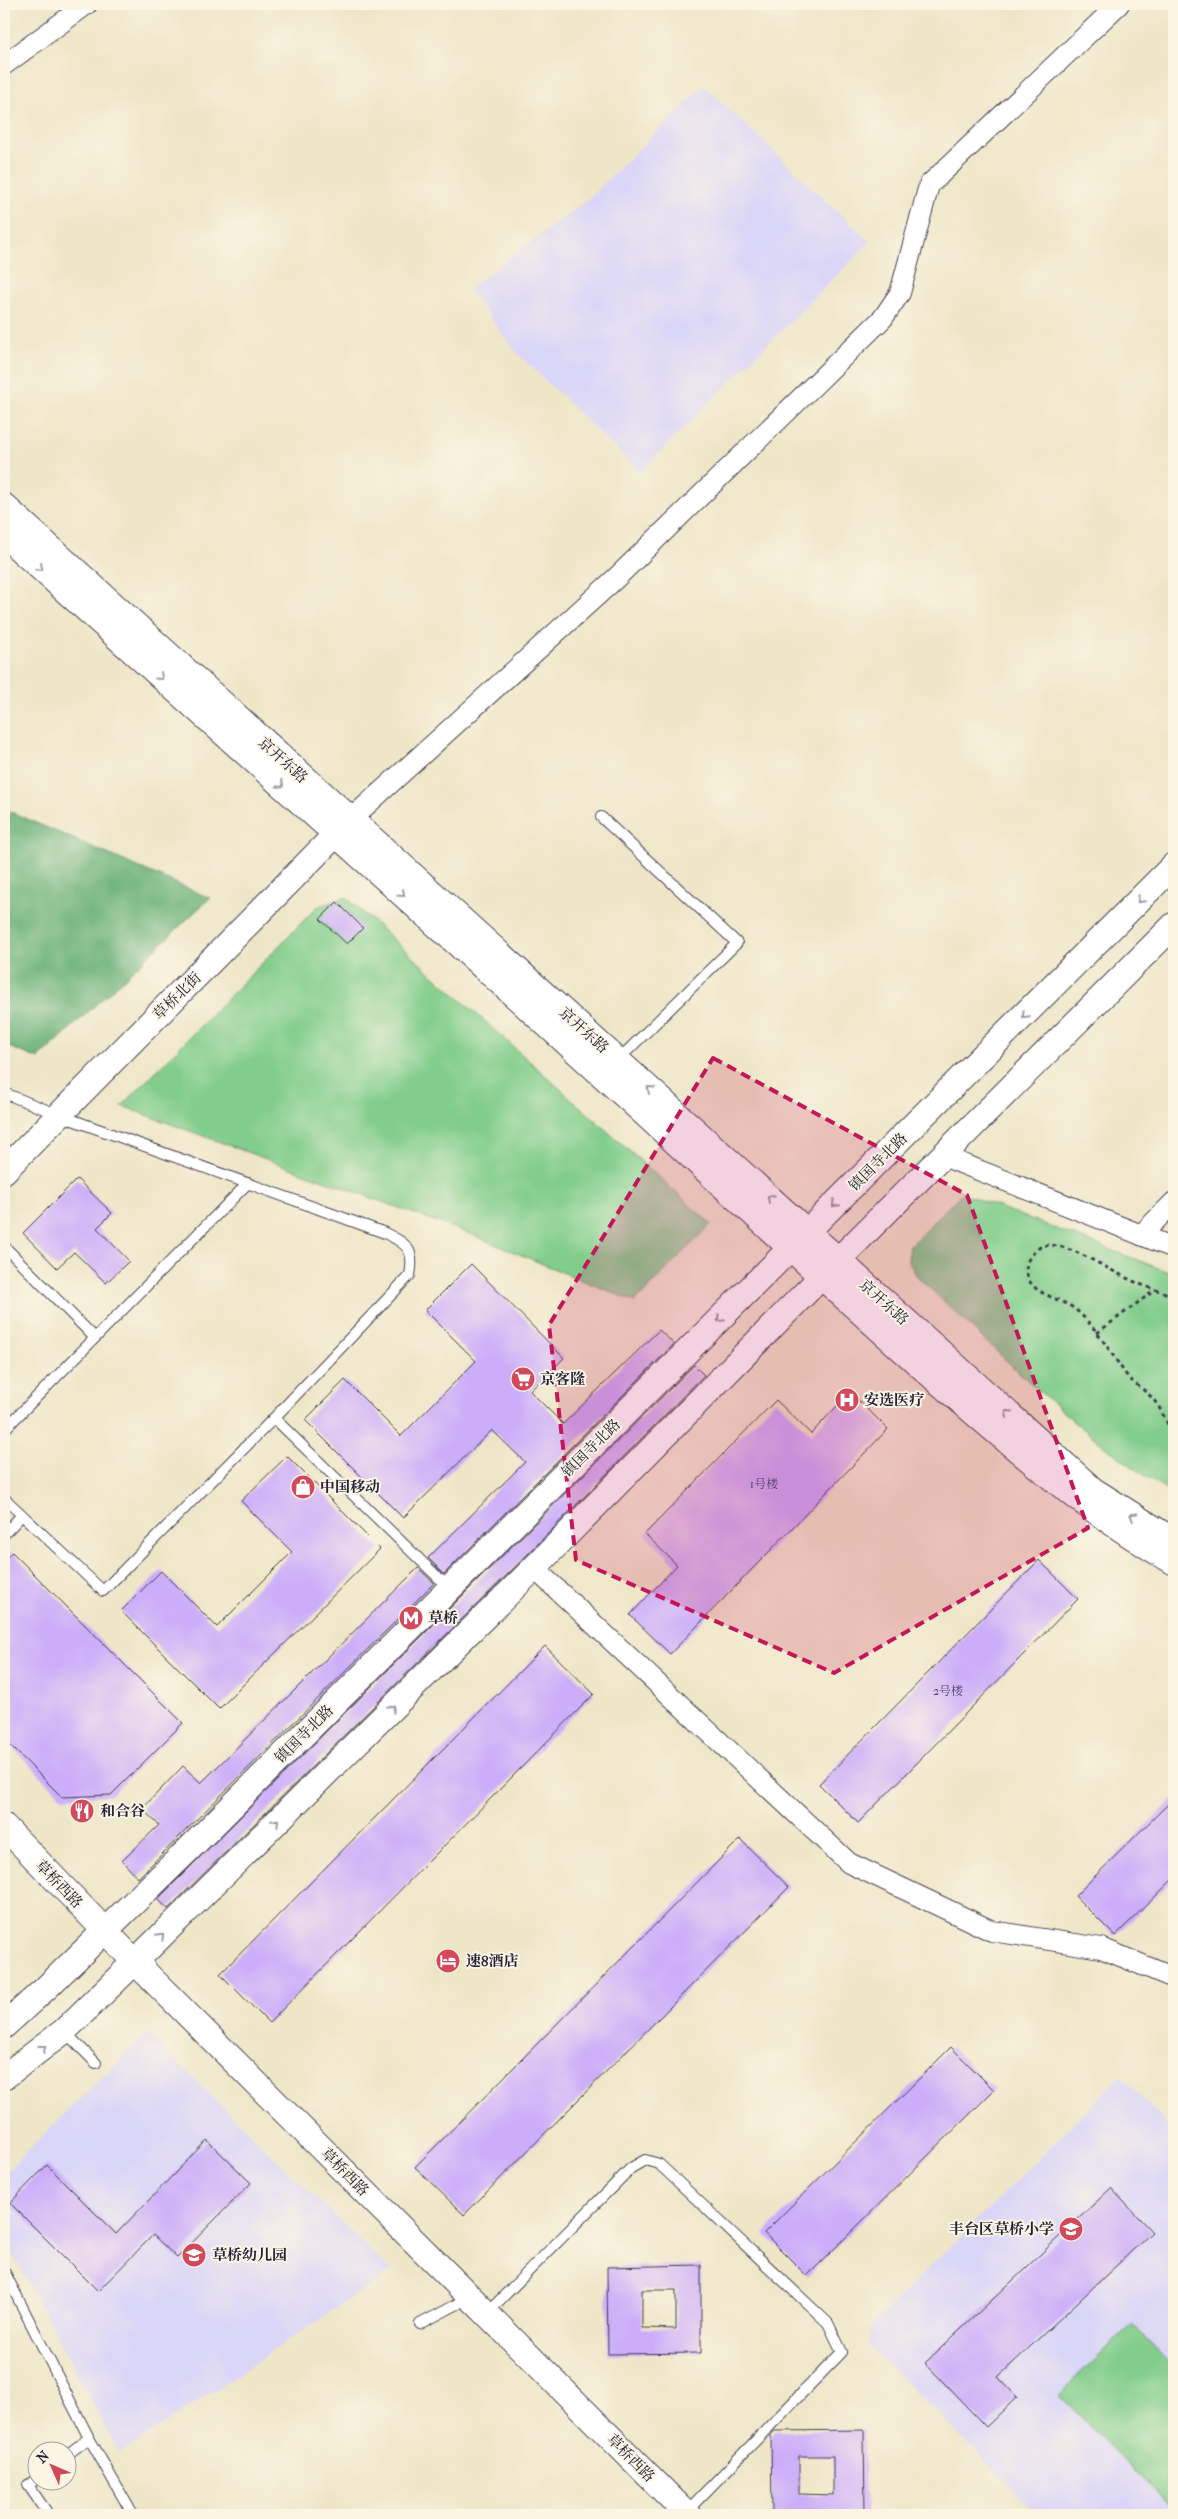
<svg xmlns="http://www.w3.org/2000/svg" width="1178" height="2519" font-family="'IM FELL French Canon','Noto Serif SC',serif">
<style>
.built{fill:#dad6f7}
.green{fill:#81cd8b;stroke:#527863}
.forest{fill:#68b077;stroke:#456959}
.building{fill:#ccadf9;fill-rule:evenodd}
.lines{fill:none;stroke-linecap:round;stroke-linejoin:round}
.service-casing{stroke:#413f50;stroke-width:12}
.minor-casing{stroke:#413f50;stroke-width:22}
.tertiary-casing{stroke:#413f50;stroke-width:27}
.path{stroke:#413f50;stroke-width:3;stroke-dasharray:4 4;stroke-linecap:butt}
.service{stroke:#fff;stroke-width:10}
.minor{stroke:#fff;stroke-width:20}
.tertiary{stroke:#fff;stroke-width:25}
.oneway{stroke:#9c9ca7}
.marked{fill:#c2185b;fill-opacity:0.2;stroke:#c2185b;stroke-width:4;stroke-dasharray:10 6;stroke-linejoin:round}
.labels{text-anchor:middle;dominant-baseline:central;stroke-width:4;stroke-linejoin:round;paint-order:stroke}
.number-label{font-size:12px;fill:#4c456a}
.street-label{font-size:15px;fill:#22223b;stroke:#fcf5e5}
.poi-label{font-size:15px;font-weight:bold;fill:#22223b;stroke:#fcf5e5;text-anchor:start}
</style>
<rect width="100%" height="100%" fill="#fcf5e5"/>
<filter id="ink" filterUnits="userSpaceOnUse"><feTurbulence type="fractalNoise" baseFrequency=".02" numOctaves="2"/><feDisplacementMap in="SourceGraphic" scale="10" xChannelSelector="R" yChannelSelector="G"/><feConvolveMatrix kernelMatrix="1 2 1 2 8 2 1 2 1" color-interpolation-filters="sRGB"/></filter>
<filter id="wash" filterUnits="userSpaceOnUse"><feTurbulence type="fractalNoise" baseFrequency=".0096" numOctaves="4" result="noise"/><feDisplacementMap in="SourceGraphic" scale="20" xChannelSelector="R" yChannelSelector="G"/><feGaussianBlur stdDeviation="1.12" result="paint"/><feColorMatrix in="noise" values="0 0 0 0 0 0 0 0 0 0 0 0 0 0 0 0 0 1.4 0 .05"/><feComposite in="paint" operator="in"/></filter>
<g filter="url(#wash)">
<rect width="100%" height="100%" fill="#eee6c7"/>
<g class="built">
<path d="M704,86L870,242L640,472L518,354L468,289L587,200Z"/>
<path d="M147,2033L391,2271L120,2454L4,2238V2174Z"/>
<path d="M1121,2076L1174,2131V2515H1039L868,2345L870,2327Z"/>
</g>
<g class="green">
<path d="M346,897L711,1224L635,1302L475,1236L122,1106L317,907Z"/>
<path d="M962,1193L1174,1274V1494C1078,1436 999,1352 917,1276L908,1261L910,1246Z"/>
<path d="M1132,2324L1174,2367V2511L1059,2395Z"/>
</g>
<path class="forest" d="M4,809L210,898L38,1059L4,1045Z"/>
<g id="blocks">
<g class="building">
<path d="M337,902L363,928L347,944L320,919Z"/>
<path d="M77,1179L112,1213L97,1228L129,1261L106,1283L74,1252L57,1268L23,1233Z"/>
<path d="M471,1264L564,1358L530,1391L563,1424L659,1330L674,1344L444,1574L428,1558L525,1462L492,1430L403,1518L305,1420L345,1380L401,1436L476,1361L425,1310Z"/>
<path d="M694,1365L704,1375L524,1558L168,1909L158,1899Z"/>
<path d="M850,1392L888,1429L670,1654L630,1615L677,1565L645,1534L776,1400L811,1434Z"/>
<path d="M287,1456L380,1549L219,1709L121,1611L161,1571L217,1627L292,1552L241,1501Z"/>
<path d="M12,1552L183,1723L111,1795L62,1797L4,1739V1560Z"/>
<path d="M1039,1560L1078,1599L858,1823L819,1784Z"/>
<path d="M418,1568L434,1583L138,1878L122,1861L159,1825L142,1809L183,1766L201,1783Z"/>
<path d="M545,1646L594,1694L269,2023L220,1974Z"/>
<path d="M1174,1798V1878L1115,1936L1075,1896Z"/>
<path d="M740,1839L789,1887L464,2215L415,2167Z"/>
<path d="M951,2047L994,2090L807,2276L764,2233Z"/>
<path d="M207,2140L251,2183L177,2258L153,2235L98,2291L10,2203L47,2165L116,2234Z"/>
<path d="M1111,2188L1152,2232L998,2377L1017,2397L986,2427L925,2363Z"/>
<path d="M701,2265V2353L608,2354L607,2267ZM642,2290H676V2329L642,2328Z"/>
<path d="M864,2430L865,2515H772L771,2435L774,2431ZM799,2456H833V2495L799,2494Z"/>
</g>
</g>
</g>
<g filter="url(#ink)">
<use href="#blocks" fill-opacity="0" stroke="#413f50" stroke-width="1"/>
<g class="lines">
<defs>
<g id="service">
<path d="M601,817L737,943L618,1060"/>
<path d="M4,1093L59,1115L385,1233C407,1244 415,1249 410,1275L274,1418L103,1591L4,1498"/>
<path d="M4,1246L95,1338"/>
<path d="M274,1418L450,1589"/>
<path d="M4,1430L248,1183"/>
<path d="M4,1534L22,1515"/>
<path d="M64,2031L96,2063"/>
<path d="M4,2271L89,2438L68,2454"/>
<path d="M487,2313L631,2168L645,2160L659,2164L828,2323L842,2352L686,2512"/>
<path d="M420,2324L469,2298"/>
<path d="M89,2438L133,2515"/>
<path d="M38,2478L28,2485L49,2515"/>
</g>
<g id="minor">
<path d="M4,65L87,4"/>
<path d="M350,820L615,579L883,318L900,293L929,185L1119,4"/>
<path d="M943,1156L1174,1248"/>
<path d="M1141,1235L1174,1202"/>
<path d="M534,1568L849,1863L992,1931L1101,1948L1174,1978"/>
</g>
<g id="tertiary">
<path d="M4,506L1093,1490L1174,1541"/>
<path d="M4,535C230,740 459,943 684,1150C772,1231 860,1313 950,1392C1022,1454 1092,1516 1174,1562"/>
<path d="M4,1171L346,824"/>
<path d="M4,1826L135,1962L688,2515"/>
<path d="M4,2026L46,1988L191,1847L1174,865"/>
<path d="M4,2077L64,2031L158,1939L534,1568L821,1277L1174,925"/>
</g>
</defs>
<use href="#service" class="service-casing"/>
<use href="#minor" class="minor-casing"/>
<use href="#tertiary" class="tertiary-casing"/>
<g class="path">
<path d="M1174,1296C1160,1291 1145,1287 1131,1280C1110,1271 1069,1243 1046,1245C1038,1246 1031,1255 1027,1262C1021,1295 1058,1295 1076,1310C1097,1328 1110,1352 1125,1373C1132,1384 1145,1389 1153,1399C1162,1409 1166,1423 1174,1435"/>
<path d="M1097,1333L1155,1290"/>
</g>
<use href="#service" class="service"/>
<use href="#minor" class="minor"/>
<use href="#tertiary" class="tertiary"/>
</g>
<defs><path id="oneway-chevron" d="M-2-3.5L2.5 0L-2 3.5" fill="none" stroke-width="1.6" stroke-linecap="round" stroke-linejoin="round" transform="scale(1.25)"/></defs>
<g class="oneway">
<use href="#oneway-chevron" transform="translate(40 568) rotate(42)"/>
<use href="#oneway-chevron" transform="translate(160 677) rotate(42)"/>
<use href="#oneway-chevron" transform="translate(281 785) rotate(42)"/>
<use href="#oneway-chevron" transform="translate(402 894) rotate(42)"/>
<use href="#oneway-chevron" transform="translate(1140 900) rotate(135)"/>
<use href="#oneway-chevron" transform="translate(1025 1015) rotate(135)"/>
<use href="#oneway-chevron" transform="translate(650 1089) rotate(-138)"/>
<use href="#oneway-chevron" transform="translate(770 1198) rotate(-138)"/>
<use href="#oneway-chevron" transform="translate(835 1204) rotate(135)"/>
<use href="#oneway-chevron" transform="translate(720 1319) rotate(135)"/>
<use href="#oneway-chevron" transform="translate(1008 1413) rotate(-138)"/>
<use href="#oneway-chevron" transform="translate(1133 1516) rotate(-148)"/>
<use href="#oneway-chevron" transform="translate(392 1708) rotate(-45)"/>
<use href="#oneway-chevron" transform="translate(276 1822) rotate(-45)"/>
<use href="#oneway-chevron" transform="translate(161 1936) rotate(-45)"/>
<use href="#oneway-chevron" transform="translate(43 2048) rotate(-37)"/>
</g>
</g>
<path class="marked" d="M713,1058L967,1195L1088,1528L834,1673L576,1560L549,1325Z"/>
<defs>
<symbol id="supermarket-disc" viewBox="-11 -11 22 22"><circle r="9.5" fill="#d1495b" stroke="#fcf5e5"/><path d="M-6-5.5h2.5l.6 2H6L4.5 2H-2.5L-4.4-4H-6ZM-1.5 3.2a1.3 1.3 0 1 0 .1 0ZM3 3.2a1.3 1.3 0 1 0 .1 0Z" fill="#fff"/></symbol>
<symbol id="hospital-disc" viewBox="-11 -11 22 22"><circle r="9.5" fill="#d1495b" stroke="#fcf5e5"/><path d="M-5-5h3v3.5h4V-5h3V5h-3V1.5h-4V5h-3Z" fill="#fff"/></symbol>
<symbol id="shop-disc" viewBox="-11 -11 22 22"><circle r="9.5" fill="#d1495b" stroke="#fcf5e5"/><path d="M-5-2.5h2.3a2.7 3.5 0 0 1 5.4 0H5L5.5 6h-11ZM-1.5-2.5h3a1.5 2.3 0 0 0-3 0Z" fill="#fff"/></symbol>
<symbol id="metro-disc" viewBox="-11 -11 22 22"><circle r="9.5" fill="#d1495b" stroke="#fcf5e5"/><path d="M-5.5 5V-5H-3L0 0L3-5H5.5V5H3V-.5L0 4L-3-.5V5Z" fill="#fff"/></symbol>
<symbol id="restaurant-disc" viewBox="-11 -11 22 22"><circle r="9.5" fill="#d1495b" stroke="#fcf5e5"/><path d="M-5-6h1v4h1v-4h1v4h1v-4h1v5L-1.5 .5V6h-2V.5L-5-1ZM5-6V6H3V1.5H1.5Q1.5-4 5-6Z" fill="#fff"/></symbol>
<symbol id="hotel-disc" viewBox="-11 -11 22 22"><circle r="9.5" fill="#d1495b" stroke="#fcf5e5"/><path d="M-6-4.5h1.5V1H6V5H4.5V3h-9V5H-6ZM-4 0a1.8 1.8 0 1 1 3.6 0ZM.5 0V-2.5h3Q6-2.5 6 0Z" fill="#fff"/></symbol>
<symbol id="school-disc" viewBox="-11 -11 22 22"><circle r="9.5" fill="#d1495b" stroke="#fcf5e5"/><path d="M0-5L7-2L0 1L-7-2ZM-4 1L0 2.5L4 1V4Q0 6-4 4Z" fill="#fff"/></symbol>
</defs>
<g fill-rule="evenodd">
<use href="#supermarket-disc" x="509" y="1365" width="28" height="28"/>
<use href="#hospital-disc" x="833" y="1386" width="28" height="28"/>
<use href="#shop-disc" x="289" y="1473" width="28" height="28"/>
<use href="#metro-disc" x="397" y="1604" width="28" height="28"/>
<use href="#restaurant-disc" x="68" y="1797" width="28" height="28"/>
<use href="#hotel-disc" x="434" y="1947" width="28" height="28"/>
<use href="#school-disc" x="1057" y="2215" width="28" height="28"/>
<use href="#school-disc" x="180" y="2241" width="28" height="28"/>
</g>
<g class="labels">
<g class="number-label">
<text x="764" y="1484">1号楼</text>
<text x="948" y="1691">2号楼</text>
</g>
<g class="street-label">
<text transform="translate(283 760) rotate(42)">京开东路</text>
<text transform="translate(177 996) rotate(-45)">草桥北街</text>
<text transform="translate(584 1030) rotate(42)">京开东路</text>
<text transform="translate(878 1162) rotate(-45)">镇国寺北路</text>
<text transform="translate(884 1302) rotate(42)">京开东路</text>
<text transform="translate(591 1448) rotate(-45)">镇国寺北路</text>
<text transform="translate(304 1734) rotate(-45)">镇国寺北路</text>
<text transform="translate(59 1884) rotate(46)">草桥西路</text>
<text transform="translate(345 2172) rotate(45)">草桥西路</text>
<text transform="translate(631 2458) rotate(45)">草桥西路</text>
</g>
<g class="poi-label">
<text x="540" y="1379">京客隆</text>
<text x="864" y="1400">安选医疗</text>
<text x="320" y="1487">中国移动</text>
<text x="428" y="1618">草桥</text>
<text x="100" y="1811">和合谷</text>
<text x="466" y="1961">速8酒店</text>
<text x="1054" y="2229" text-anchor="end">丰台区草桥小学</text>
<text x="212" y="2255">草桥幼儿园</text>
</g>
</g>
<rect width="1178" height="2519" fill="none" stroke="#fcf5e5" stroke-width="20"/>
<g transform="translate(52 2466) rotate(315)"><circle r="24" fill="#fcf5e5" stroke="#a5a1a1"/>
<path d="M0-4L9 19L0 12L-9 19Z" fill="#d1495b"/>
<text y="-8" font-size="14" font-weight="bold" text-anchor="middle" fill="#22223b">N</text>
</g>
</svg>
